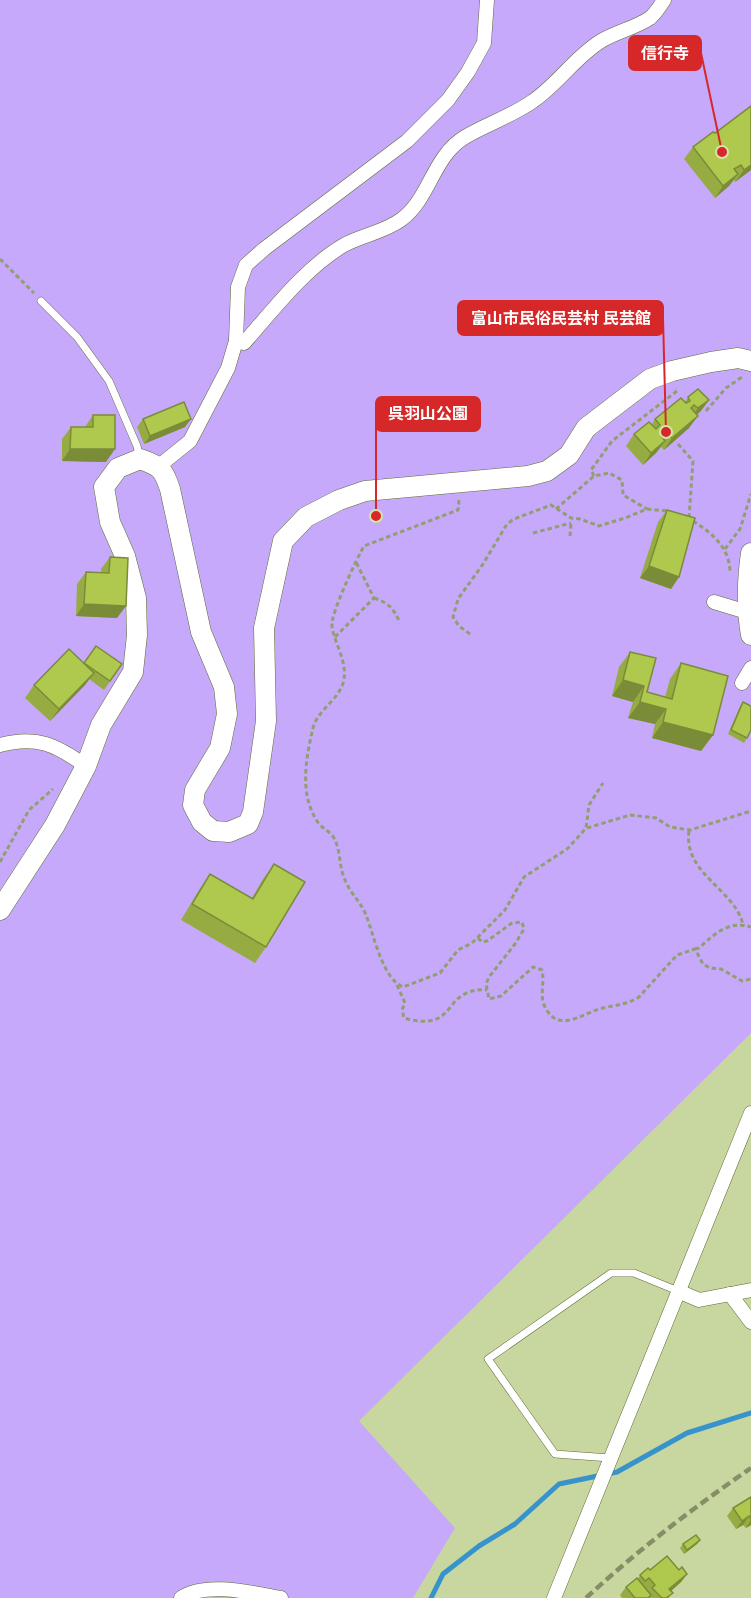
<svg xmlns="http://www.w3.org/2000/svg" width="751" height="1598" font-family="'PT Sans','Noto Sans JP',sans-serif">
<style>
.green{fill:#c6a9fb}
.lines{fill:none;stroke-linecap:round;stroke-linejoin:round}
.stream{stroke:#3793cb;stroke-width:5}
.lane-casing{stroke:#5e6a36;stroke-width:8}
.street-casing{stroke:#5e6a36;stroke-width:15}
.secondary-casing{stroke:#5e6a36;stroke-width:21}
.path{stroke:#929e72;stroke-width:3;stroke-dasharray:4.5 3;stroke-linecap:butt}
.lane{stroke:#fff;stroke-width:7}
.street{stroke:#fff;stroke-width:14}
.secondary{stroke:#fff;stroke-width:20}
.rail{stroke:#858f67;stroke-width:4.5;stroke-dasharray:9 4.5;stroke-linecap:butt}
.wall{fill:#96ac43}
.shaded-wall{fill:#7a8c37}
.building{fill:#afc84e;stroke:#7a8c37;stroke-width:1.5}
.leader{fill:none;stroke:#d62828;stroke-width:2}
.callout-dot{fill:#d62828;stroke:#d5e4ab;stroke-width:2}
.callout{fill:#d62828;stroke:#d62828;stroke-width:2}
.callout-label{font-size:16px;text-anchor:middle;font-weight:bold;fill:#fff}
</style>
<rect width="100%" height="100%" fill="#c8d79f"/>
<path class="green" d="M0,0H751V1033L359,1421L455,1528L413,1598H0Z"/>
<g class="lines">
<path class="stream" d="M431,1598L443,1574L479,1546L515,1524L559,1484L617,1472L687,1433L751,1413"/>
<defs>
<g id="lane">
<path d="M41,301L77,337L109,381L137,446L140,459"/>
<path d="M610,1458L555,1454L488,1359L611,1273H634L678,1291"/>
</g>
<g id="street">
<path d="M236,341L244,343C273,310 306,267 344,245C362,235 385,232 402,219C430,198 433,156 465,137C487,124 512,116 533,101C558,84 575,57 601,41C616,32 635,28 650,18C656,13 660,6 664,0"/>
<path d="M159,466L190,441L228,368L236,341L238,287L246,265L264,249L407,141L448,100L468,72L484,43L487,0"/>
<path d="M714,602L747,612"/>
<path d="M742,683L751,668"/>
<path d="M0,745C37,735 56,745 86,766"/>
<path d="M678,1291L699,1300L751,1290"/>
<path d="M730,1294L751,1322"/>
<path d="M181,1598C205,1581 253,1593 281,1598"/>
<path d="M554,1598L751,1113"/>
</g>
<g id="secondary">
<path d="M751,553C747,581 746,607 751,635"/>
<path d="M0,910L55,825L86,766L101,725L133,672L137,635L136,598L125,556L110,522L104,487L118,468L140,459C160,466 163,468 170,489L201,632L224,687L227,714L220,748L195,790L193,805L202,822L213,831L229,832L248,824L253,812L266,721L264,628L283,541L306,517L339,500L365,491L528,476L547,471L569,455L586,428L650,379L672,371L711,362L738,358L751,361"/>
</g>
</defs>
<use href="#lane" class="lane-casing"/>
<use href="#street" class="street-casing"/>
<use href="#secondary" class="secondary-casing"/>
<g class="path">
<path d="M0,259L34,293"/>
<path d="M706,411L726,388L742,377"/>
<path d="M678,444L693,461L689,518"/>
<path d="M594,476L591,470L612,441L677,391L676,388"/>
<path d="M459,500L458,510L364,546C357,558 330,615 332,626C334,643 347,660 344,679C341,699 317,710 313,728C306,758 299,793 317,821C322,829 331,831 335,840C341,853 339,868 345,880C350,893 361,902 366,915C374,935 382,978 403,987L440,973L458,950L472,943L505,910L524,877L567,849L579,836L586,828L589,805L603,783"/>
<path d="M556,509L594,476L609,473L622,480L623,495L647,509"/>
<path d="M693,521C712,533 729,547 730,571"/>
<path d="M533,533L571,523"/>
<path d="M570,536L571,523"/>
<path d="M725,549L740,529L751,494"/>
<path d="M374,598C389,603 394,609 400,623"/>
<path d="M470,634L459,626L453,617L458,599L483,564L507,524L514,519L551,505L571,518L580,519L599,526L625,518L647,509L668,511"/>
<path d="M335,637L374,598L356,562"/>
<path d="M587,828L630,815L656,818L670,827L690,830L751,811"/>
<path d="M689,831C683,874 736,890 743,925"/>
<path d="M0,862L29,810L53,789"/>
<path d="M478,938L482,942L487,941L512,923L522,922L524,929L515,944L489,977L486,984L489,999L501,996L533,967L542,970C545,983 539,995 545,1007C559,1035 584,1012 603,1008C616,1005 628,1004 639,997L677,955L695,949L703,964L710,968L721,969L742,981L751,979"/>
<path d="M695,949L699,948C715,934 728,920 751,927"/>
<path d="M397,985L405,1003L402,1010L404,1018C416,1022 434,1024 444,1014C450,1009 454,1001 460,997C468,991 477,989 487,990"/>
</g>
<use href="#lane" class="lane"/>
<use href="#street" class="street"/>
<use href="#secondary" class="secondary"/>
<path class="rail" d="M586,1598C638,1550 693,1508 751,1468"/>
</g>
<g class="wall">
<path d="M751,106V170L735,182L734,180L729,186L715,198L684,159L693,147L715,133Z"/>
<path d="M688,397L709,400L700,412L697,414L689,428L664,450L661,447L656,453L643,465L626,446L634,434L652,424L655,419L685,402Z"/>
<path d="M93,415L106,462L62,461V439L71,427H85Z"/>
<path d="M143,419L185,427L144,444L137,427Z"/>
<path d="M667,510L679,577L671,589L640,578L658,522Z"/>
<path d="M110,557L117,618L76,616L77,584L86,572L101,573V569Z"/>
<path d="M630,652L647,692L665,697L670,679L681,663L713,735L701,751L652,738L655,724L628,718L633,702L612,696L619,667Z"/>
<path d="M83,663L122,664L104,690L89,679L85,685L50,721L25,698L34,685Z"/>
<path d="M743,702L747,738L744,743L728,734L740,706Z"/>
<path d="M274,864L266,947L255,963L181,920L199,890L210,874L252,898L263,879Z"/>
<path d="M751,1497V1525L746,1528L743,1525L736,1529L727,1516L733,1508Z"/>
<path d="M700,1540L697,1544L684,1554L680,1548L683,1544Z"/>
<path d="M650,1570H679L687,1574L681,1582L671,1591L669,1598H622L620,1595L626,1587L638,1579L640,1575Z"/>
</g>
<g class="shaded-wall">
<path d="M751,165V170L735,182L744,170Z"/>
<path d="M738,174L729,186L715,198L723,186Z"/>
<path d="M709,400L700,412L689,421L698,408Z"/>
<path d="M698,416L689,428L664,450L672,438Z"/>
<path d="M191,419L185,427L144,444L150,436Z"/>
<path d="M665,441L656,453L643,465L651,453Z"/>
<path d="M70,449H115L106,462L62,461Z"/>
<path d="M649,566L679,577L671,589L640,578Z"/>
<path d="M84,604L126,606L117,618L76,616Z"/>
<path d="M94,673L85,685L50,721L59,709Z"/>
<path d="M623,680L644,686L633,702L612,696Z"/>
<path d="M640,702L666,709L655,724L628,718Z"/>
<path d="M663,722L713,735L701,751L652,738Z"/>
<path d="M749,1516L743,1525L736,1529L742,1521Z"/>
<path d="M751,1520V1525L746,1528Z"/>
<path d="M700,1540L697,1544L684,1554L687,1550Z"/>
<path d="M687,1574L681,1582L663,1598L669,1589Z"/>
</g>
<g class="building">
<path d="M751,106V165L744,170L741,165L734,169L738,174L723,186L693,147L713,132L715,133Z"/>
<path d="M698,389L709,400L698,408L694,405L691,408L698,416L672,438L666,432L661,436L665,441L651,453L634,434L649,422L656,429L660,425L655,419L681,398L686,403L690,401L688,397Z"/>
<path d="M184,402L191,419L150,436L143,419Z"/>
<path d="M93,415H115V449H70L71,427H93Z"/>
<path d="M667,510L695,518L679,577L649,566Z"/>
<path d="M110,557L128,558L126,606L84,604L86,572L109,573Z"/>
<path d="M96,646L122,664L110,681L84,663Z"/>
<path d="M69,649L94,673L59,709L34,685Z"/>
<path d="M630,652L656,658L647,692L672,699L681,663L728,676L713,735L663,722L666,709L640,702L644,686L623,680Z"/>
<path d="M743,702L751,706V730L747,738L731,730Z"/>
<path d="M274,864L305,882L266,947L192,904L210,874L253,899Z"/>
<path d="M751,1497V1519L749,1516L742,1521L733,1508Z"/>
<path d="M696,1535L700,1540L687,1550L683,1544Z"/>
<path d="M667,1556L679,1570L682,1567L687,1574L669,1589L673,1593L666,1598H662L652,1588L655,1585L649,1578L645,1581L640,1575L648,1568L650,1570Z"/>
<path d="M637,1578L651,1595L648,1598H635L626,1587Z"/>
</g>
<path class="leader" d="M722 152L701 53M666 432L663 318M376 516L376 414"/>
<g class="callout-dot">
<circle cx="722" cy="152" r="6"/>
<circle cx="666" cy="432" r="6"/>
<circle cx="376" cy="516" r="6"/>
</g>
<g class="callout">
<rect x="629" y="36" width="72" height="34" rx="6"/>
<rect x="458" y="301" width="205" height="34" rx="6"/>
<rect x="376" y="397" width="104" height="34" rx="6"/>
</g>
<g class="callout-label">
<text x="665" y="59">信行寺</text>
<text x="561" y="324">富山市民俗民芸村 民芸館</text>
<text x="428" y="419">呉羽山公園</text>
</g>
</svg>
